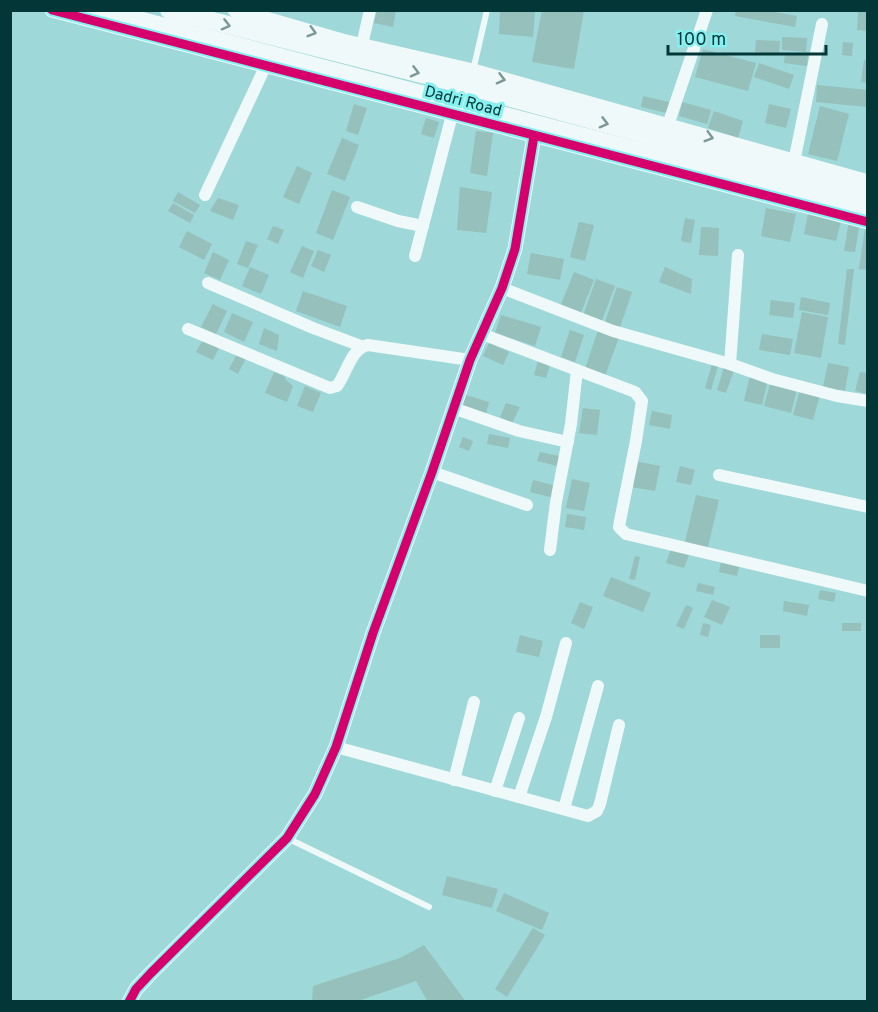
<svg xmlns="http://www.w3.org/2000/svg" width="878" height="1012" font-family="Overpass,sans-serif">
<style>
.building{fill:#95c0bc}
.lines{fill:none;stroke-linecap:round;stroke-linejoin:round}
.service{stroke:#f0f9f9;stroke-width:6}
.minor{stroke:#f0f9f9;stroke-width:12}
.tertiary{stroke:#f0f9f9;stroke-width:15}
.secondary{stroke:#f0f9f9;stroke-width:18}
.cycleway-casing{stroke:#85f1f1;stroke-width:13}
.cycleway{stroke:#d6006c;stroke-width:9}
.oneway{stroke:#7a9898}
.labels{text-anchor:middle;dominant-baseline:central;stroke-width:6;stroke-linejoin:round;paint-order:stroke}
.street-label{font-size:16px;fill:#033737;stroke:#85f1f1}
</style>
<rect width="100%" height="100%" fill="#9ed8d8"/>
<g class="building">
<path d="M377,10H396L393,27L374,23Z"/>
<path d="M500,10L535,11L533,37L499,34Z"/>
<path d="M542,10H584L574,69L532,62Z"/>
<path d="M736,10H764L797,16L795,27L735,16Z"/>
<path d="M858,10H868V31L857,30Z"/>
<path d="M782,37L807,38L806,52L782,50Z"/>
<path d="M756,40L780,41L779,54L755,52Z"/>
<path d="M843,42L853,43L852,56L842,55Z"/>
<path d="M703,49L756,63L748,91L695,77Z"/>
<path d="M785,53L808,55L807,66L784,63Z"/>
<path d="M864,60L868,61V83L861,82Z"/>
<path d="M759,63L794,75L789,89L754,77Z"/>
<path d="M817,85L868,90V107L816,102Z"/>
<path d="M643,96L669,102L667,113L641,107Z"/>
<path d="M682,102L711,110L707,124L679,116Z"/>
<path d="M354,104L367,108L358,135L346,131Z"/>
<path d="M769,104L791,109L786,128L765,123Z"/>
<path d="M820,106L849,114L837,161L808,154Z"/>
<path d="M714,111L743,121L738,138L708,128Z"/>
<path d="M426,118L439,122L434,138L421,134Z"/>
<path d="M476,131L493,133L487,176L470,173Z"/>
<path d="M342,138L359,145L345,181L327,174Z"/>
<path d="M297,166L312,173L299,204L283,197Z"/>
<path d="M460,187L492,192L486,233L457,230Z"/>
<path d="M332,190L350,197L333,240L316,233Z"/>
<path d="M178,192L200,205L195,213L173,201Z"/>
<path d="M218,198L239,205L233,220L210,211Z"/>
<path d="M173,203L194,215L190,223L168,211Z"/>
<path d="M766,208L796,214L790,242L761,236Z"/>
<path d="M808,214L841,221L836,241L804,234Z"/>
<path d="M685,218L695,220L691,243L681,241Z"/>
<path d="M849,220L860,222L855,252L844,251Z"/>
<path d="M579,222L594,225L585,261L570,257Z"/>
<path d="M273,226L284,230L278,244L267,239Z"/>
<path d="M701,227L719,228L718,256L699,255Z"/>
<path d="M865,228H868V270L859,269Z"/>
<path d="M187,231L212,244L204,260L179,247Z"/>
<path d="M246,241L258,245L248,268L237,264Z"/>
<path d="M302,246L314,251L303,278L290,272Z"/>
<path d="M318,250L331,255L324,272L311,266Z"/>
<path d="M213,252L229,260L220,280L204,273Z"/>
<path d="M531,253L564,259L560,280L527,274Z"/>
<path d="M250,267L269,275L261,294L242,286Z"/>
<path d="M665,267L692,279L691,294L659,282Z"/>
<path d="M847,269H854L845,345L838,344Z"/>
<path d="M574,272L594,280L580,315L560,307Z"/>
<path d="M596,279L615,286L601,323L583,316Z"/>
<path d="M617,287L632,292L619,330L604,325Z"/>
<path d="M303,291L347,306L340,327L296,311Z"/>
<path d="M801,297L830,303L828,315L799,310Z"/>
<path d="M771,300L795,303L793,318L769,315Z"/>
<path d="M213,304L227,311L216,334L201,327Z"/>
<path d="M802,312L828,317L821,358L794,353Z"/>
<path d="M232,313L253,322L244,342L224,332Z"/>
<path d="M501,315L541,327L535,346L495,333Z"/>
<path d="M264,328L279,335L277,351L259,344Z"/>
<path d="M570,330L584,335L575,362L561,357Z"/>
<path d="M598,330L619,337L605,376L585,369Z"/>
<path d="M762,334L793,339L790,355L759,350Z"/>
<path d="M204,338L220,346L213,360L196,352Z"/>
<path d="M489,343L509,352L503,365L483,356Z"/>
<path d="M238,352L247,356L238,374L229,369Z"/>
<path d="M538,361L550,365L546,378L534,375Z"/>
<path d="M713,361L719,363L711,390L705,388Z"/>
<path d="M828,363L849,367L845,391L823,387Z"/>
<path d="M724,367L734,370L726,393L717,390Z"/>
<path d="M274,372L284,376L286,380L293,386L287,402L265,393Z"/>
<path d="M860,372L868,373V394L855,391Z"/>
<path d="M750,375L768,379L762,405L744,401Z"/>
<path d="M771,380L797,389L791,413L764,406Z"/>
<path d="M305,386L321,393L313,412L297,406Z"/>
<path d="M800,390L820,395L813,420L793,415Z"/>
<path d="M466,395L489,402L486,414L462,407Z"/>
<path d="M506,403L520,407L512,423L500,417Z"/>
<path d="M583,408L600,410L597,435L579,433Z"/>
<path d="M652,411L672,415L670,429L649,425Z"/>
<path d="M489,434L510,438L508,448L487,444Z"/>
<path d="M463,437L473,441L469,451L459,447Z"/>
<path d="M540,452L559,456L557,466L537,461Z"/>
<path d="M635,461L660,466L655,491L631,487Z"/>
<path d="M680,466L695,470L691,485L676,482Z"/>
<path d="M572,479L590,483L584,511L566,508Z"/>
<path d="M533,480L557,486L554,498L530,492Z"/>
<path d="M696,495L719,500L707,551L684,546Z"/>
<path d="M567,514L586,517L584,530L565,527Z"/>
<path d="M672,546L690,552L684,568L666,563Z"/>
<path d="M635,556L640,557L635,580L629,579Z"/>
<path d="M721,562L739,567L737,576L719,572Z"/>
<path d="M611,577L651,593L643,612L603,596Z"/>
<path d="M698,583L715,587L713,595L696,591Z"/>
<path d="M820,590L836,593L834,602L818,599Z"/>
<path d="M712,600L730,607L722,625L704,617Z"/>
<path d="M784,601L809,605L807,616L783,611Z"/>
<path d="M580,602L593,607L584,629L571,623Z"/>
<path d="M686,605L693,608L684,629L676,626Z"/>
<path d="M703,623L711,625L708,637L700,635Z"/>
<rect x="842" y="623" width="19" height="8"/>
<path d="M520,635L543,641L539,657L516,652Z"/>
<rect x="760" y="635" width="20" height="13"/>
<path d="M447,876L498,889L492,908L442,895Z"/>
<path d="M504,893L549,913L542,930L496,911Z"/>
<path d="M533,928L545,935L507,997L495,989Z"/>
<path d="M424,945L466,1002H428L416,981L355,1002H312L313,986L400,958Z"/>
</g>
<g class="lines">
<g class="service">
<path d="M473,71L487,10"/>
<path d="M287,838L429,907"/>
</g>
<g class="minor">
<path d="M362,45L370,10"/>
<path d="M668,125L707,10"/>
<path d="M794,162L822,24"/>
<path d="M205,195L266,65"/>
<path d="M357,207L398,221L423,226"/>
<path d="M415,256L452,115"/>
<path d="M208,283L313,328L361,346"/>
<path d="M502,288L613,331L730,364L772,379L837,396L868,401"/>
<path d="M188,329L330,388L337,386C347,373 351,348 368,345L470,360"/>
<path d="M482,334L635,392L642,401L636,441L620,521L619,527L626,534L868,591"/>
<path d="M730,364L738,255"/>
<path d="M453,408L519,431L568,442"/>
<path d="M432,472L527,505"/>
<path d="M719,475L868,507"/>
<path d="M550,550L556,502L571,424L577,370"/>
<path d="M336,747L588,816L597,811L600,804L619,725"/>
<path d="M454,780L474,702"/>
<path d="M495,791L519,718"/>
<path d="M519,797L546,717L566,643"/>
<path d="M564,809L598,686"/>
</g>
<g class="tertiary">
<path d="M52,10L868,222"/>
<path d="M235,10L342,41L473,71L868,182"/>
<path d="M129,1002L136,989L151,973L287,838L315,794L336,747L373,633L432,472L470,360L502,288L515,249L534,136"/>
</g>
<g class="secondary">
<path d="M100,10L868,211"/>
<path d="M169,10L449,81L868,195"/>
</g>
<defs>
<g id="cycleway">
<path d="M52,10L868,222"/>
<path d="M129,1002L136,989L151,973L287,838L315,794L336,747L373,633L432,472L470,360L502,288L515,249L534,136"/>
</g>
</defs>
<use href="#cycleway" class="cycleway-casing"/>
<use href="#cycleway" class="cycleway"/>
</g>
<defs><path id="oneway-chevron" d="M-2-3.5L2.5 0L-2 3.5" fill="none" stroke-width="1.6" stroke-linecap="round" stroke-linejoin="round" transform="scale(1.5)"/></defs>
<g class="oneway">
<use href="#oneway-chevron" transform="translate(226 25) rotate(14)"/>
<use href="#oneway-chevron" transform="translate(312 32) rotate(16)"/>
<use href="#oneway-chevron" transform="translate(415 72) rotate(14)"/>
<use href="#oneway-chevron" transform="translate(501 79) rotate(15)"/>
<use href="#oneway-chevron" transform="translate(604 123) rotate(15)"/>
<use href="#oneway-chevron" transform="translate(709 137) rotate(16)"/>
</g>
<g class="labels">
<g class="street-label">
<text transform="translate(463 102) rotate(15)">Dadri Road</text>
</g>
</g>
<rect width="878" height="1012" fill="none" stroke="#033737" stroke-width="24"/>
<path d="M668 45v9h158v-9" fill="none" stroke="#033737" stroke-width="3"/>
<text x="677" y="45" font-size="18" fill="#033737" stroke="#85f1f1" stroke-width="4.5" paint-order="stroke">100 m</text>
</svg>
